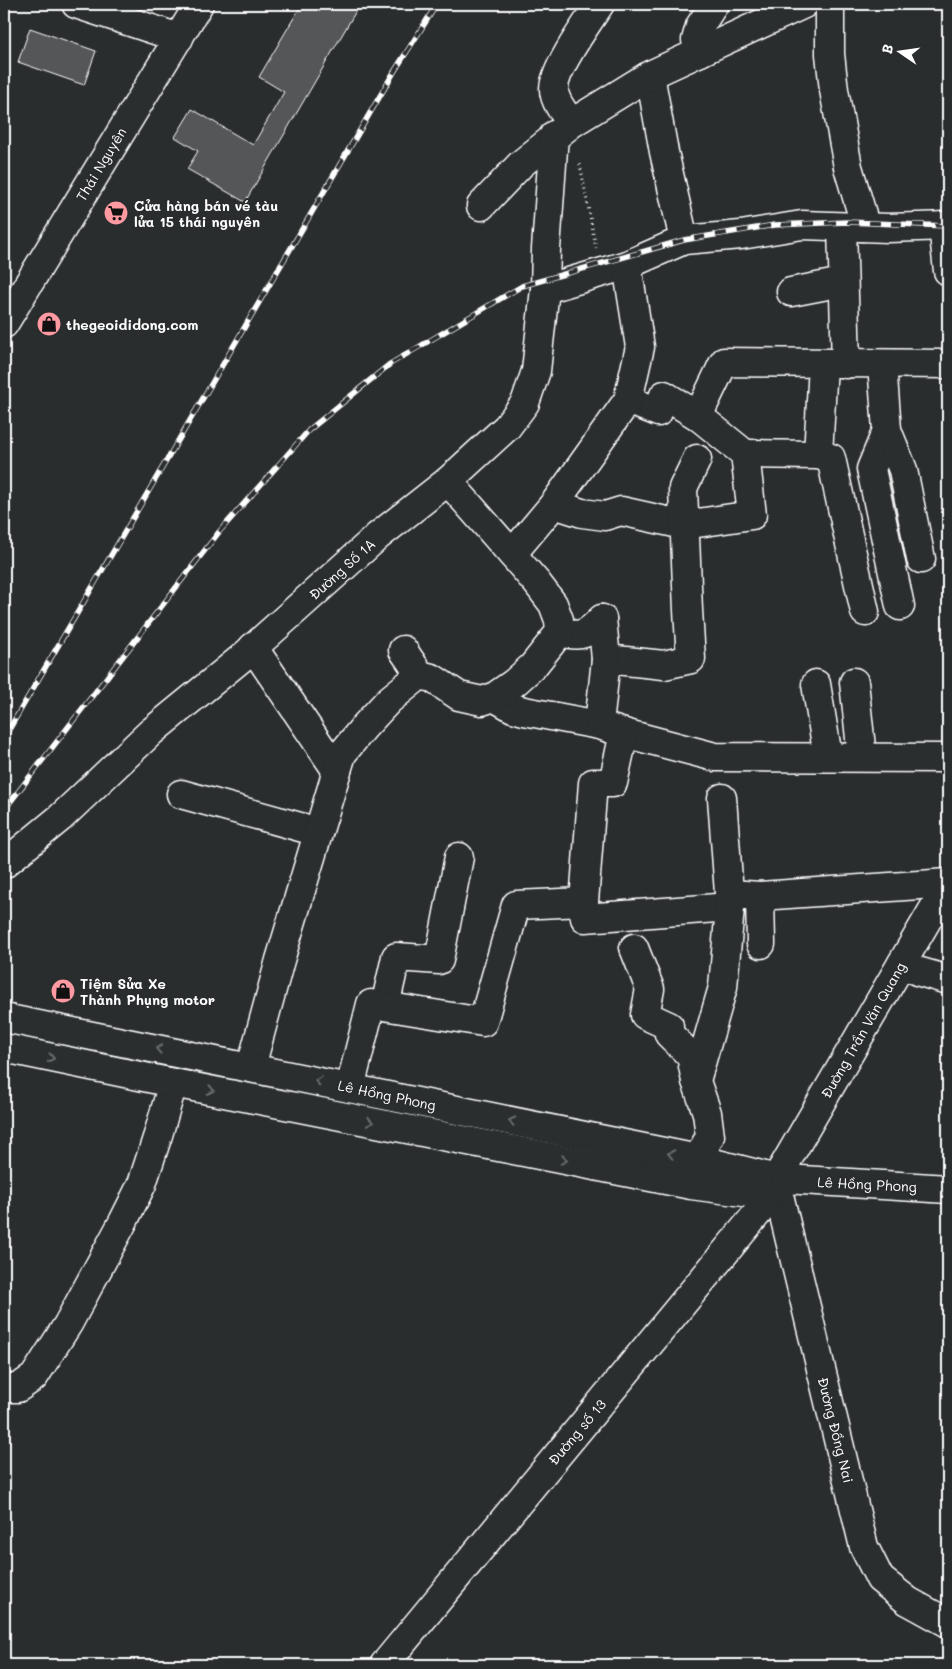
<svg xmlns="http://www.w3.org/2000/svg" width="952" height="1669" font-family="Mali,sans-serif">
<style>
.building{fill:#555758;stroke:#fff}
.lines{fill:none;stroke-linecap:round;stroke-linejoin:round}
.minor-casing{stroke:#fff;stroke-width:31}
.major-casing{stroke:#fff;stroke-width:31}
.path{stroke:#fff;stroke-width:3;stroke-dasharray:1 4;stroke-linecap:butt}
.minor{stroke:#2a2d2e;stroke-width:28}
.major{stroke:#2a2d2e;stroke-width:28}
.rail-casing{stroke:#fff;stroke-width:5.5}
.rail{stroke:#2a2d2e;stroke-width:4;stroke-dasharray:11;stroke-linecap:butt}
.oneway{stroke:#6a6c6d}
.labels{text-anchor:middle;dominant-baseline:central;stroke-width:4;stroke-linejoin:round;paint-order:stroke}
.street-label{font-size:14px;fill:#fff;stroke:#2a2d2e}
.poi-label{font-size:14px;font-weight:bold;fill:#fff;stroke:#2a2d2e;text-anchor:start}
</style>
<rect width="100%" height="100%" fill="#2a2d2e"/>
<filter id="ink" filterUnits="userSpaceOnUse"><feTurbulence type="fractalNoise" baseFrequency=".02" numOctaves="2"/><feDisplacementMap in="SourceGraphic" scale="10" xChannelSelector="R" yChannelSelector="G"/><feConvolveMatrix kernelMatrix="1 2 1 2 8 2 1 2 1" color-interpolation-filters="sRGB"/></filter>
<g filter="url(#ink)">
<g class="building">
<path d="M302,4H360L245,202L187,169L198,151L175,137L192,109L253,145L284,92L259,77Z"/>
<path d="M30,28L96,51L84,85L18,62Z"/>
</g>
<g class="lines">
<defs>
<g id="minor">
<path d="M76,4L179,38"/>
<path d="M830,4V54L834,90L848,167L862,214V227"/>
<path d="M700,52L696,40L700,26L714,4"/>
<path d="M650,75L664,152L684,240"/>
<path d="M572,123C564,113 554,101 554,89C554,69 588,22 600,4"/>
<path d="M481,206L521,164L572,123L650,75L804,4"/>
<path d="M943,226L948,271"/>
<path d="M842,227L846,364"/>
<path d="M545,289L627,265L684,240L741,235L802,225L888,228L948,226"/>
<path d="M791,292L843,282"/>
<path d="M882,364L887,430L871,469L900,606"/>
<path d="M698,416L724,362L948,364"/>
<path d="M887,430L903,470L921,559"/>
<path d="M745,454L818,455L831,458L865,612"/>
<path d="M818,455L823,364"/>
<path d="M554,504L582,513L605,516L621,511L684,525L752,515L745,454L698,416L664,395L658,412L628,400"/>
<path d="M512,554L554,504L628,400L640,347L627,265"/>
<path d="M560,632C582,638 587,634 602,619"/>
<path d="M253,647L337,771"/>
<path d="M403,650L420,675"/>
<path d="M606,659L664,665L691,659L688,610L683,488L697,459"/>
<path d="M854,682L862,757"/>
<path d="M816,684L828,757"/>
<path d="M494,697L513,708L524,711L599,725L624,733L715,757L948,758"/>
<path d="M599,725L606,659L602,619"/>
<path d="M624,733L613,783H593L584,902L585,918L730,907"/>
<path d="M181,794L318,832"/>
<path d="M4,864L60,818L151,732L244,656L378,536L448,481L507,427L525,403L536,371L545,289L546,249L554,135"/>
<path d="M730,894L760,896L948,883"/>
<path d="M760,896L761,944"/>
<path d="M634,948L650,989L645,1015L669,1026V1034L691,1056L696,1081"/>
<path d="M902,963L917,971L948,980"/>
<path d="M385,1006L396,957L439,960L459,857"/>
<path d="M251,1067L280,960L342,754L364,727L389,700L420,675L432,678L459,696L482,701L494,697L514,683L533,666L560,632L559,620L553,604L537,583L448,481"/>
<path d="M350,1088L371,1004L483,1022L516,905L584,902"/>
<path d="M698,1159L710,1136L707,1113L696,1081L723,987L730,907L722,798"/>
<path d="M778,1176L948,884"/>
<path d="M780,1199L864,1547L880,1579L908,1601L948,1623"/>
<path d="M4,1388H18L34,1377L68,1324L123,1222L142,1184L158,1135L173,1083"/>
<path d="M384,1665L770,1198"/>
</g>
<g id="major">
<path d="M4,324L199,4"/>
<path d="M4,1018L698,1159L769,1177"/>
<path d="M4,1048L173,1083L691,1185L766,1195"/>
<path d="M785,1179L948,1189"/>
</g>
</defs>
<use href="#minor" class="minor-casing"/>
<use href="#major" class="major-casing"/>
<path class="path" d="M580,164L596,248"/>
<use href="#minor" class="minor"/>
<use href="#major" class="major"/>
<defs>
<g id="rail">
<path d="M4,738L394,72L437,4"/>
<path d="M4,810L219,532L309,430L390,364L522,286L684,240L775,225L847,222L948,226"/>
</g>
</defs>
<use href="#rail" class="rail-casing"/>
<use href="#rail" class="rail"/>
</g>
<defs><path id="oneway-chevron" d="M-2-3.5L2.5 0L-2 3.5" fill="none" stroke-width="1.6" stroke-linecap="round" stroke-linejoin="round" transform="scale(1.25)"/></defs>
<g class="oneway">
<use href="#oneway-chevron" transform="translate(159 1049) rotate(-169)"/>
<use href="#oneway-chevron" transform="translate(51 1058) rotate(12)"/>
<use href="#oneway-chevron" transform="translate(318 1081) rotate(-169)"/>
<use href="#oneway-chevron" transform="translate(211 1090) rotate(11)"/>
<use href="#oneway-chevron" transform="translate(512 1121) rotate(-168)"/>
<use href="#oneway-chevron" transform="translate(370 1122) rotate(11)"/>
<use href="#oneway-chevron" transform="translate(671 1154) rotate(-168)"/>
<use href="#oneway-chevron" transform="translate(564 1160) rotate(11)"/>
</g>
</g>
<defs>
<symbol id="supermarket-disc" viewBox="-11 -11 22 22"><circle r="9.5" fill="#ff9aa2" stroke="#2a2d2e"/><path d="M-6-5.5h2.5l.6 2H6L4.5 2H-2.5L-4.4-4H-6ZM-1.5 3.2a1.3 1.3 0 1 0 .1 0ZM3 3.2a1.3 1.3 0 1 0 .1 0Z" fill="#111"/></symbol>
<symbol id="shop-disc" viewBox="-11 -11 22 22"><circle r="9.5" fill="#ff9aa2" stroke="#2a2d2e"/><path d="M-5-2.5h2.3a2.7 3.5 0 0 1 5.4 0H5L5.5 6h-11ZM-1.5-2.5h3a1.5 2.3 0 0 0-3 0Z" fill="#111"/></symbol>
</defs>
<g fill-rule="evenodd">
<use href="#supermarket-disc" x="102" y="199" width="28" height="28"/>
<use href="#shop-disc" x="35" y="310" width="28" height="28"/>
<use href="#shop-disc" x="49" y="977" width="28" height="28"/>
</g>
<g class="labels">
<g class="street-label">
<text transform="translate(101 164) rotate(-59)">Thái Nguyên</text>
<text transform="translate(342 569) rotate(-42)">Đường Số 1A</text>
<text transform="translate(863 1030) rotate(-60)">Đường Trần Văn Quang</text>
<text transform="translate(387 1095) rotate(12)">Lê Hồng Phong</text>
<text transform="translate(867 1184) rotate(3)">Lê Hồng Phong</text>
<text transform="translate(836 1430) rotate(76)">Đường Đồng Nai</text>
<text transform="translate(577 1432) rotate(-50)">Đường số 13</text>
</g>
<g class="poi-label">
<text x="134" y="205">Cửa hàng bán vé tàu<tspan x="134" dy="16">lửa 15 thái nguyên</tspan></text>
<text x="66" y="324">thegeoididong.com</text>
<text x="80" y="983">Tiệm Sửa Xe<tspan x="80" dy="16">Thành Phụng motor</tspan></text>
</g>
</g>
<rect width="952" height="1669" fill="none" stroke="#2a2d2e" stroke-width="20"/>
<rect x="10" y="10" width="932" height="1649" fill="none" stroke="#fff" stroke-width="2" filter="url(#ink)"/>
<g transform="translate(900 52) rotate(283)" stroke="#2a2d2e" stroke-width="4" paint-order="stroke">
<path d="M0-4L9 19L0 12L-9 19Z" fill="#ffffff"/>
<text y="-8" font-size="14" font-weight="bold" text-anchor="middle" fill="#ffffff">B</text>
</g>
</svg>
